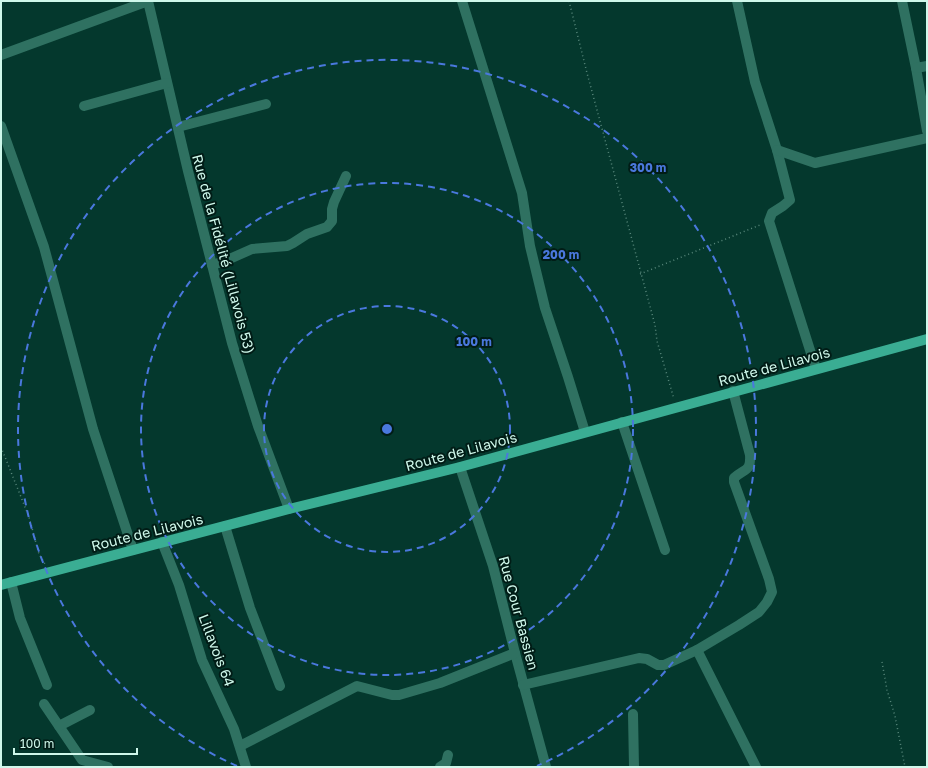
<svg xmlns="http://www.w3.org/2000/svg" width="928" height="768" font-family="'Golos Text',sans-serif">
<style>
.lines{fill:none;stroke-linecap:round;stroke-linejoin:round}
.path{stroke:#59887c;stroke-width:1.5;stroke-dasharray:1 3;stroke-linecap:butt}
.minor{stroke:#2f7161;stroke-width:10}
.major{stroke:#3aad93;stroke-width:10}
.ring{fill:none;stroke:#4a78dd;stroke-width:2;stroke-dasharray:7 5}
.labels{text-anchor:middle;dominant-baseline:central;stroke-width:4;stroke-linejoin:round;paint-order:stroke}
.street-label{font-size:14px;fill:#cff8eb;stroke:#011c16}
.centre{fill:#4a78dd;stroke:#011c16;stroke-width:2}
.ring-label{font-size:12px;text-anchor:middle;font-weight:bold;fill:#4a78dd;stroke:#011c16;stroke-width:4;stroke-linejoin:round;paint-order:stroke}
</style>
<rect width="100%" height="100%" fill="#04382d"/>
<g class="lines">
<g class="path">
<path d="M569,1L587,73L655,325L657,341L674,399"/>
<path d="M640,274L760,225"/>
<path d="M1,447L29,517L39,554L45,564"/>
<path d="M882,662L887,690L895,716L905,767"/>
</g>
<g class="minor">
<path d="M462,1L522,193L530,246L545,308L568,377L585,432"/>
<path d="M737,1L755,82L777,150L790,200L783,206L772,213L769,221L816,369"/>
<path d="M902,1L916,68L927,131"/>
<path d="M1,55L148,1L188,171L232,343L258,426L289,509"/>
<path d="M916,68L927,66"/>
<path d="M84,106L167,83"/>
<path d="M1,126L44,247L93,429L133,550"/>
<path d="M178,127L266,104"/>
<path d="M777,150L815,163L927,138"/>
<path d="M212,265L225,261L252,249L287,246L293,243L307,234L327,227L332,221V209L334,202L346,176"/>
<path d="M622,422L665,550"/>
<path d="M460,467L493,566L515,653L546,767"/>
<path d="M225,526L250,608L280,686"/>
<path d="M162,542L179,585L202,660L234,729L246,767"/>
<path d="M11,582L20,618L47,685"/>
<path d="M697,650L756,767"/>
<path d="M523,685L639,658L647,659L658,665H664L697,650L739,625L759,612L767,602L772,592L769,579L734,482V478C745,468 751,472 750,455L733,391"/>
<path d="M44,704L82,760L108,767"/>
<path d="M633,714L634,767"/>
<path d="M59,726L90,710"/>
<path d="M240,746L357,686L392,695H399L440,683L515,653"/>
<path d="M440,767L446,763L448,755"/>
</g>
<path class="major" d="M1,585L289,509L460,467L927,339"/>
</g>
<g class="ring">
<circle cx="387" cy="429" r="123"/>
<circle cx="387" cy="429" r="246"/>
<path d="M237 766A369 369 0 1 1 537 766"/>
</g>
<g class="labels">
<g class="street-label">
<text transform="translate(224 254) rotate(75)">Rue de la Fidélité (Lillavois 53)</text>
<text transform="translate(774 366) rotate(-15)">Route de Lilavois</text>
<text transform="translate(461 451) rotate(-15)">Route de Lilavois</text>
<text transform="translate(147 532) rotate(-14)">Route de Lilavois</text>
<text transform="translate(519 613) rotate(75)">Rue Cour Bassien</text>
<text transform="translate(217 650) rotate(69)">Lillavois 64</text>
</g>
</g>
<circle cx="387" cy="429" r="6" class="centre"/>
<g class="ring-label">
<text x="648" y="172">300 m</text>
<text x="561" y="259">200 m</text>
<text x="474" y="346">100 m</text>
</g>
<rect width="928" height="768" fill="none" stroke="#cff8eb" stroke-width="4"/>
<path d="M14 748v6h123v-6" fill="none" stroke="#cff8eb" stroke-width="2"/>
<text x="20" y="748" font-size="12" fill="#cff8eb" stroke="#011c16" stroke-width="3" paint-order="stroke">100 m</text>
</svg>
